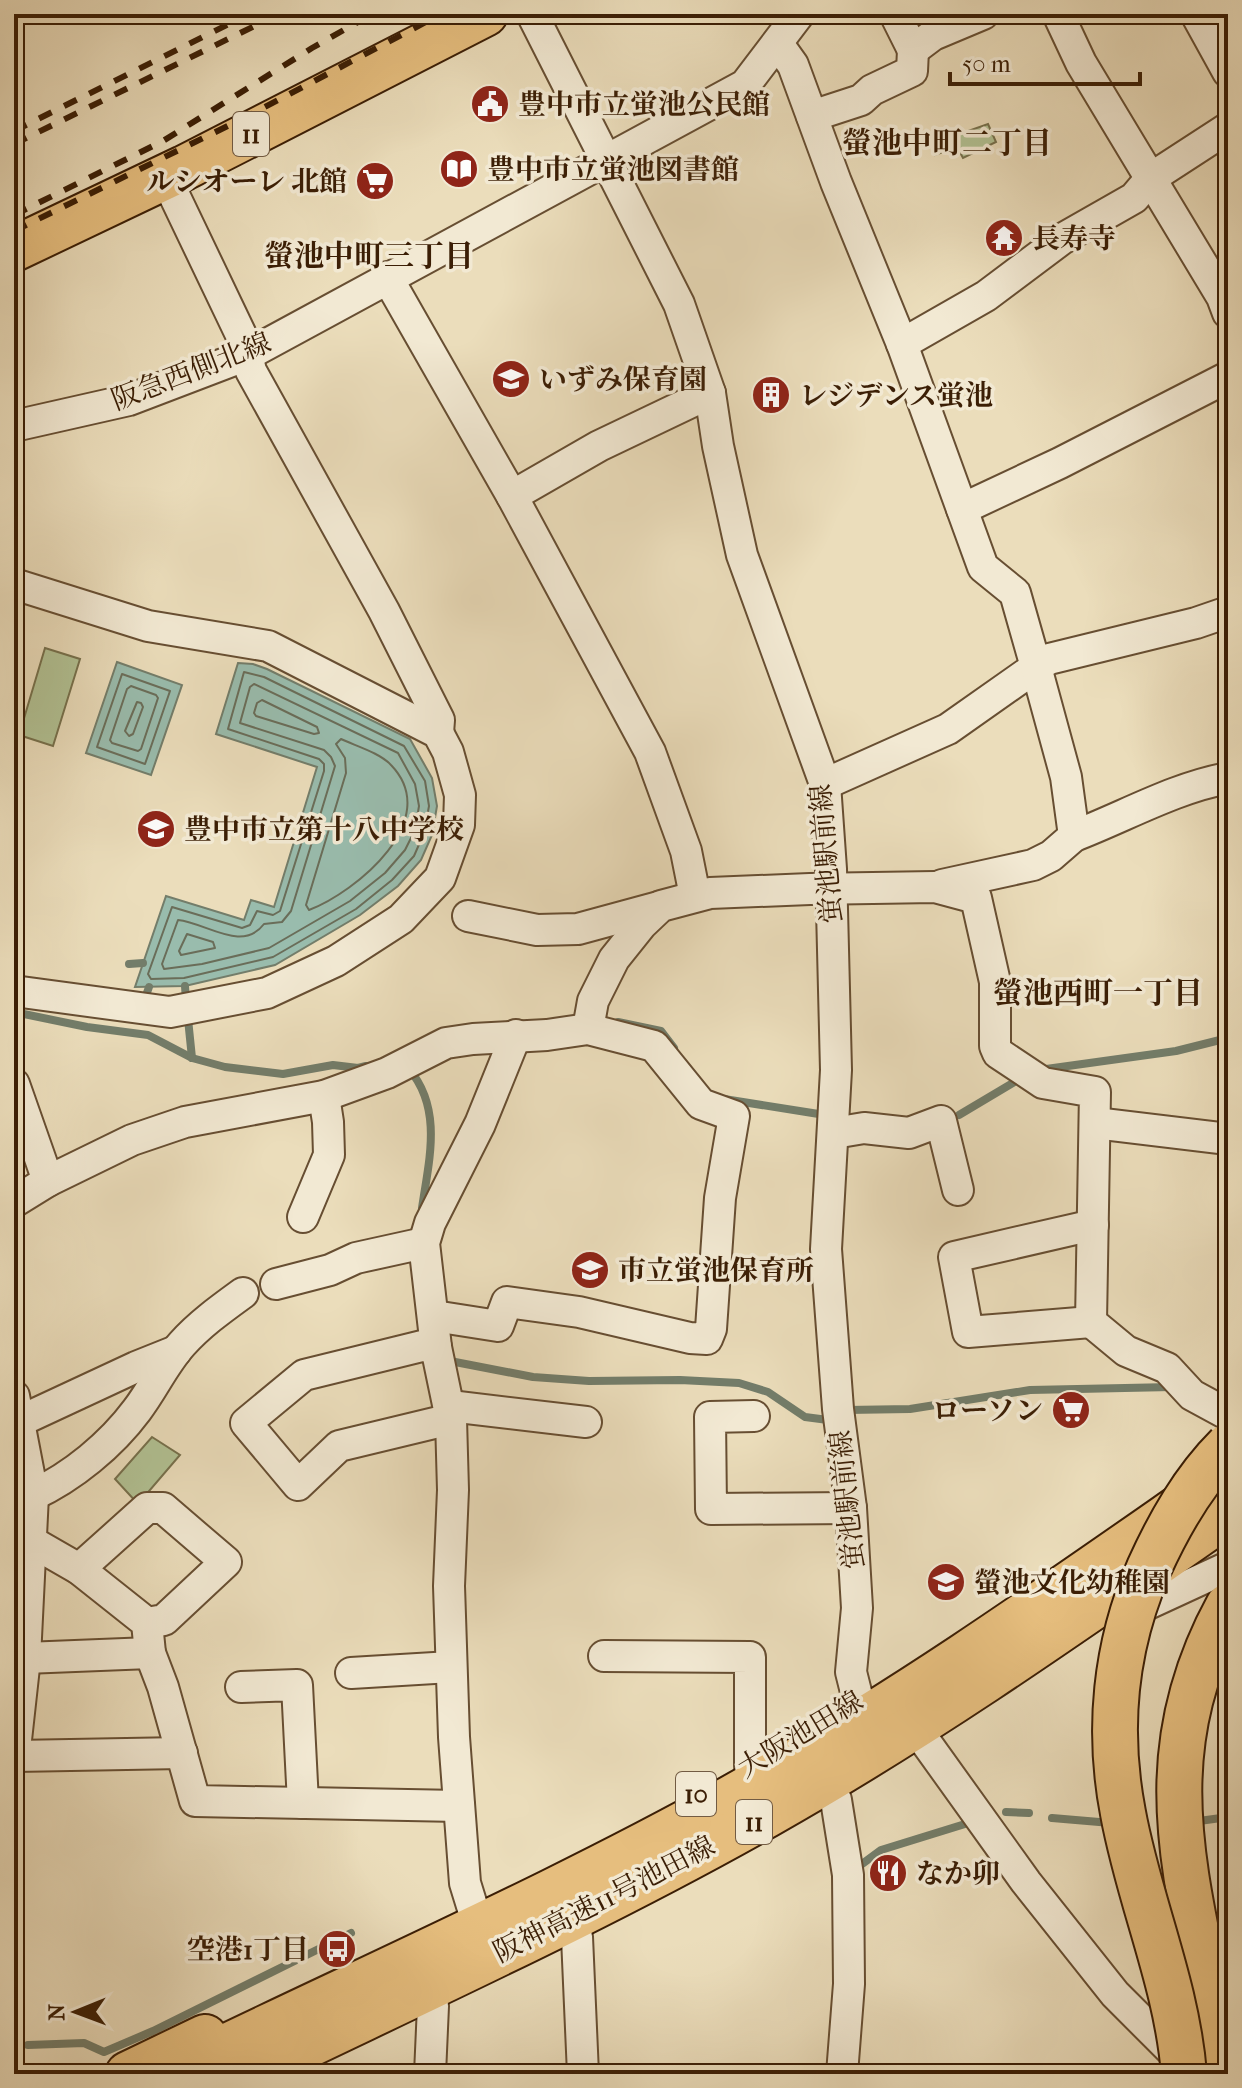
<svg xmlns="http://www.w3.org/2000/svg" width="1242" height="2088" font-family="'IM FELL French Canon','Noto Serif JP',serif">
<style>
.green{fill:#b2c294;stroke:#76704c;stroke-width:2}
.water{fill:#99bcad;stroke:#737d6a;stroke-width:2}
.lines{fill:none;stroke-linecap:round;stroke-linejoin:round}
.shore{stroke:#6a6d59;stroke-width:2}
.stream{stroke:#737d6a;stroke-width:8}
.street-casing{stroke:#674e32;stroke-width:34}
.primary-casing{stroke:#3b1e05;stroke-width:48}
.highway-casing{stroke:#3b1e05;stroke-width:48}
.street{stroke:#f2e9d3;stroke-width:30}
.primary{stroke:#e6be7e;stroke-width:44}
.highway{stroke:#e6be7e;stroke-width:44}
.rail{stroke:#3b1e05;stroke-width:6;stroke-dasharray:14 14;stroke-linecap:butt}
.highway-bridge-casing{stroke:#3b1e05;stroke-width:48;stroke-linecap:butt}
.highway-bridge{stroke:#e6be7e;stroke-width:44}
.labels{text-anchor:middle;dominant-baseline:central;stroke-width:7;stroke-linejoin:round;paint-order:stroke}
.shield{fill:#f2e9d3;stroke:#725b43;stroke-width:2}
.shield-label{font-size:26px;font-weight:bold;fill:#3b1e05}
.poi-label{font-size:28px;font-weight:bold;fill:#3b1e05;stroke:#f2e9d3;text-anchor:start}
.street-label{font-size:28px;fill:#3b1e05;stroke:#f2e9d3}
.neighbourhood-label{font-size:30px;font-weight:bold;fill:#3b1e05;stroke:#f2e9d3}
</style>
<rect width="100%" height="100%" fill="#ebddbb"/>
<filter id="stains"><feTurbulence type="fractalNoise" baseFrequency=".0025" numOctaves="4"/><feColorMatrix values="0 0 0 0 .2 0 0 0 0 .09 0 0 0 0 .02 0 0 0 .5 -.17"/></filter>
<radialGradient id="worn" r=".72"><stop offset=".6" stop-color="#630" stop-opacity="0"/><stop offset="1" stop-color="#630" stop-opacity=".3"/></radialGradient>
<g class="green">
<path d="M988,124L996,142L963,158L957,147L935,155L931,144Z"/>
<path d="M45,648L80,659L53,746L19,735Z"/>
<path d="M152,1437L180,1455L138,1504L115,1479Z"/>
</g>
<g class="water">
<path d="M117,662L182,685L151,775L86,753Z"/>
<path d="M238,663L253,664L267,669L410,739L432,778L437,806L432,835L421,860L398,886L360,915L275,965L185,986L135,987L166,896L244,920L251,900L274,907L317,767L216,734Z"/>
</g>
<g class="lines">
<g class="shore">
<path d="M244,672L264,677L404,746L425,781L429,806L424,833L414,856L392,880L356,909L273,957L184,978L151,979L148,974L172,907L242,928L250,925L257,911L273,915L280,911L324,771V764L319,759L228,729Z"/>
<path d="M122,674L170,691L145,764L97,747Z"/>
<path d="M254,684L398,753L415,784L419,806L415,830L405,850L385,873L350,901L269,948L202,964L164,969L162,964L178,920C207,923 242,953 264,924L282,922L291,911L335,766L331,757L324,750L240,723L250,687Z"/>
<path d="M131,686L156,695L158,698L141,749L138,751L112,743L110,740L127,689Z"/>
<path d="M262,700L317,727L319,733L314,734L256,716L254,713L257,703Z"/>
<path d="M137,702L141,703L143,707L133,734L129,736L125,731Z"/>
<path d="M341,739C356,746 380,753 391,765C444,820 356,892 309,910L306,905L346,773L345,758L336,744Z"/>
<path d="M187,934L213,942L215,948L181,955L179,951Z"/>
</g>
<g class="stream">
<path d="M129,964L143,963"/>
<path d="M185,986L186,1001"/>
<path d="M144,1001L149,987"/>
<path d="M14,1012L87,1027L148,1035L192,1058L225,1067L283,1074L333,1065L358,1068L366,1066"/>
<path d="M188,1019L192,1058"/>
<path d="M618,1022L661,1031L674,1048"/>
<path d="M409,1069C443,1109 429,1160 422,1208"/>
<path d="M1039,1070L1176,1051L1228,1038"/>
<path d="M724,1099L825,1115"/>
<path d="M959,1115L1023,1077"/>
<path d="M450,1361L533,1377L589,1381L680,1380L739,1383L768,1392L805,1417L828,1420"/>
<path d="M847,1410L910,1409L1030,1390L1172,1387"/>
<path d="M1006,1812L1029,1813"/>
<path d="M1052,1818L1111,1823"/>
<path d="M1192,1822L1228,1817"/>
<path d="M858,1867L881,1850L965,1824"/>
<path d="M28,2045L84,2043L104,2052L153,2031L351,1933"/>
</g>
<defs>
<g id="street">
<path d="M532,14L679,304L710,393L718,446L742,555L825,784L831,869L836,1070L826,1249L838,1409L851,1508L857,1608L851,1672L858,1700"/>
<path d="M895,14L913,50L933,35L983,14"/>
<path d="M1058,14L1081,63L1222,297L1228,313"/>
<path d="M1196,14L1228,72"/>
<path d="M778,44L793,65L836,182L902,344L983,567L1015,593L1036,667L948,729L825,784"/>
<path d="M812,116L861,100L872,90L912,71L913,50"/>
<path d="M165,176L243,339L251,371L384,611L439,720L438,733"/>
<path d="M387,277L512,496L650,752L686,851L695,896"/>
<path d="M902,344L986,296L1062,239L1134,198L1151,178L1228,128"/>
<path d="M14,426L129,400L247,355L745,85L799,14"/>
<path d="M512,496L599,446L710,393"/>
<path d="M962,509L1060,463L1228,377"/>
<path d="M14,584L148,626L268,646L438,733L448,752L460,795L459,825L440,878L401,919L336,961L267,993L170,1012L14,991"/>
<path d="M1074,836C1126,816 1174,788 1228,778"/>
<path d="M942,885L1033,865L1051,856L1074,836L1066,777L1036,667L1049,659L1196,623L1228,612"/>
<path d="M468,916L537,930L578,929L659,907"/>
<path d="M588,1029L593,1001L614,959L642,924L661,906L710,893L810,889L935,887L976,898L995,982V1046L998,1053L1043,1083L1095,1092L1091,1322L1126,1351L1167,1368L1192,1395L1227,1414"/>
<path d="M14,1084L48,1181"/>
<path d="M1095,1123L1228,1139"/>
<path d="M834,1133L864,1128L909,1133L941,1121L958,1190"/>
<path d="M14,1202L48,1181L132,1140L185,1122L324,1096L387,1073L446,1043L473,1039L547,1035L588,1029L654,1046L701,1104L734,1116L720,1198L711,1329L707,1339L690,1338L579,1312L507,1302L498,1326L434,1316"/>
<path d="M303,1217L329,1155L328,1122L324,1096"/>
<path d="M276,1284L330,1270L356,1258L424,1243"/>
<path d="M1091,1322L968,1332L954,1257L1093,1225"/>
<path d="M436,1347L422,1346L304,1375L246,1423L298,1485L339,1446L451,1419"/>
<path d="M14,1396L33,1495L25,1658L14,1758"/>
<path d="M450,1406L586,1422"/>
<path d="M754,1416L710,1417L711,1509L851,1508"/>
<path d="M20,1421L136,1367L176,1351"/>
<path d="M33,1495C72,1477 111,1445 137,1410C153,1389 164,1364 182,1344C200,1324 221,1309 243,1293"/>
<path d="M14,1543L32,1542L79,1569L147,1623L150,1653L163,1687L195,1801L459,1806"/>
<path d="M79,1569L147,1508H163L226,1562L164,1620L147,1623"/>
<path d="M1124,1615L1228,1567"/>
<path d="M604,1656L750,1657V1766"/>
<path d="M25,1658L150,1653"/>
<path d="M351,1673L451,1667"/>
<path d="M241,1687L297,1685L303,1803"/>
<path d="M927,1744L1026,1882L1115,1994L1178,2057L1182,2064"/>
<path d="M15,1756L182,1753"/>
<path d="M836,1800L848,1875L849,1984L842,2074"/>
<path d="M473,1909L465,1883L454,1737L449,1586L453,1490L451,1419L436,1347L424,1243L430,1223L480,1124L516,1035"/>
<path d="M577,1937L583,2074"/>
<path d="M430,2074L433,2006"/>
</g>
<g id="primary">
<path d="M14,249L184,168L485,14"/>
<path d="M128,2074L205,2037"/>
</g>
<g id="highway">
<path d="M169,2074C364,1979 565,1892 754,1785C905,1700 1048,1599 1190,1500"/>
<path d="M248,2074C422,1990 599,1910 767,1815C927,1725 1077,1619 1228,1514"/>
<path d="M1223,2074C1198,1902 1136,1774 1228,1606"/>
</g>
</defs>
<use href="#street" class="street-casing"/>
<use href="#primary" class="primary-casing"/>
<use href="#highway" class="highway-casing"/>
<use href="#street" class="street"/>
<use href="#primary" class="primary"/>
<use href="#highway" class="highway"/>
<g class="rail">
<path d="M14,131L249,14"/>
<path d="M14,144L279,14"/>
<path d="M14,215L163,141L312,48L372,14"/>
<path d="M14,231L246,117L441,14"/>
</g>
<defs>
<path id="highway-bridge" d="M1184,2074C1177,1984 1139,1901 1123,1813C1107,1730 1115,1646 1149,1568C1169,1524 1193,1481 1228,1446"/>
</defs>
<use href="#highway-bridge" class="highway-bridge-casing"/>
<use href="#highway-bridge" class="highway-bridge"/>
</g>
<defs>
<symbol id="civic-disc" viewBox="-11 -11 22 22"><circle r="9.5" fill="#8f2418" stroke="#f2e9d3"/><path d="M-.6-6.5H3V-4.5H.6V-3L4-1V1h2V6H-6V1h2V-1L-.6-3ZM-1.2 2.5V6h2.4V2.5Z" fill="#fff"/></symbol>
<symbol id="library-disc" viewBox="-11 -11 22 22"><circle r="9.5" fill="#8f2418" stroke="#f2e9d3"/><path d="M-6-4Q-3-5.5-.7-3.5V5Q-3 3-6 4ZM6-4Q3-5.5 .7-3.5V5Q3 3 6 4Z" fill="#fff"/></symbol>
<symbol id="supermarket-disc" viewBox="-11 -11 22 22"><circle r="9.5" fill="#8f2418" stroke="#f2e9d3"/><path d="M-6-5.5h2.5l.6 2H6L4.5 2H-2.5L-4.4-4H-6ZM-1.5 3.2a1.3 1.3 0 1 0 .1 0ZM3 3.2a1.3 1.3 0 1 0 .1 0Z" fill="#fff"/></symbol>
<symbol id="temple-disc" viewBox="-11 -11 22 22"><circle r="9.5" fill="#8f2418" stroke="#f2e9d3"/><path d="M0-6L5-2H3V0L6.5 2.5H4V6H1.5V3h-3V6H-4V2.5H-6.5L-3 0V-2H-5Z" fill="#fff"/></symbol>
<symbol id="school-disc" viewBox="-11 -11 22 22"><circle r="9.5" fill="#8f2418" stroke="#f2e9d3"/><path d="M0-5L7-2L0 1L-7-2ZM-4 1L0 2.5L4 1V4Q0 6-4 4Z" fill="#fff"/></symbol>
<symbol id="building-disc" viewBox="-11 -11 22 22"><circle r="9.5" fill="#8f2418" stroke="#f2e9d3"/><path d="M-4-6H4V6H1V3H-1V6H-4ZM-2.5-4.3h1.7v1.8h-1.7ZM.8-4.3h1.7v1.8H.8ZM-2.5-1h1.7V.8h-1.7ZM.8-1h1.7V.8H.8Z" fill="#fff"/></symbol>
<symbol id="restaurant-disc" viewBox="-11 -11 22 22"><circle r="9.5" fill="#8f2418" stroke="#f2e9d3"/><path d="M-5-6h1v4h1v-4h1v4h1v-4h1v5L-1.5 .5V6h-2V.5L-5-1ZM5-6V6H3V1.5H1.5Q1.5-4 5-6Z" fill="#fff"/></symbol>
<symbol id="bus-disc" viewBox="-11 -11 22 22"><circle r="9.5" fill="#8f2418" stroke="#f2e9d3"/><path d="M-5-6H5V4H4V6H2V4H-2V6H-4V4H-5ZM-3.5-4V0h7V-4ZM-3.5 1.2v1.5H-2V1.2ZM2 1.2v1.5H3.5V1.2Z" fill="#fff"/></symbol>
</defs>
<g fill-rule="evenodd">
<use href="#civic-disc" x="468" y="82" width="44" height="44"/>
<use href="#library-disc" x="437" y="147" width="44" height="44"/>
<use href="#supermarket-disc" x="353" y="159" width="44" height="44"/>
<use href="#temple-disc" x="982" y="216" width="44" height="44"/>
<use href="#school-disc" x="489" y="357" width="44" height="44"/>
<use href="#building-disc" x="749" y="373" width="44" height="44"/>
<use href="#school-disc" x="134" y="807" width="44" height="44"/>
<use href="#school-disc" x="568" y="1248" width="44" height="44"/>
<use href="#supermarket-disc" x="1049" y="1388" width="44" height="44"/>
<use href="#school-disc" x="924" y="1560" width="44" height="44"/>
<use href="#restaurant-disc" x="866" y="1851" width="44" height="44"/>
<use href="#bus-disc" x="315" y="1927" width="44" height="44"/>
</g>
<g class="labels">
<g class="shield">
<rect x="233" y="112" width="36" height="44" rx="6"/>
<rect x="676" y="1772" width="40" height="44" rx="6"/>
<rect x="736" y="1800" width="36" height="44" rx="6"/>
</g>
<g class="shield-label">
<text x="251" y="134">11</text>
<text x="696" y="1794">10</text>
<text x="754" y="1822">11</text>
</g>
<g class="poi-label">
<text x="518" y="104">豊中市立蛍池公民館</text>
<text x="487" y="169">豊中市立蛍池図書館</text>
<text x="347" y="181" text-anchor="end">ルシオーレ 北館</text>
<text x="1032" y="238">長寿寺</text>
<text x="539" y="379">いずみ保育園</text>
<text x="799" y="395">レジデンス蛍池</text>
<text x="184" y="829">豊中市立第十八中学校</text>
<text x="618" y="1270">市立蛍池保育所</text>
<text x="1043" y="1410" text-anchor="end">ローソン</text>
<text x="974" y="1582">螢池文化幼稚園</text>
<text x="916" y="1873">なか卯</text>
<text x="309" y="1949" text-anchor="end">空港1丁目</text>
</g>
<g class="street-label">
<text transform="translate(191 371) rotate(-21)">阪急西側北線</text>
<text transform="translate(826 854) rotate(-95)">蛍池駅前線</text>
<text transform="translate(847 1500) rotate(-96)">蛍池駅前線</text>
<text transform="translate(800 1734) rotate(-31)">大阪池田線</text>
<text transform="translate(604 1899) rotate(-27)">阪神高速11号池田線</text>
</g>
<g class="neighbourhood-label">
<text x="947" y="143">螢池中町二丁目</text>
<text x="369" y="256">螢池中町三丁目</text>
<text x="1098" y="993">螢池西町一丁目</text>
</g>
</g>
<rect width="1242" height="2088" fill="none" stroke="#ebddbb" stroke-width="48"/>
<rect x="16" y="16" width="1210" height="2056" fill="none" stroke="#3b1e05" stroke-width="4"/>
<rect x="24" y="24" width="1194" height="2040" fill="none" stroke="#3b1e05" stroke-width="2"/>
<g transform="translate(76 2012) rotate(269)" stroke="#f2e9d3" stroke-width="6" paint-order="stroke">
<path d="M0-6L14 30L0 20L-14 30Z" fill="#3b1e05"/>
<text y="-12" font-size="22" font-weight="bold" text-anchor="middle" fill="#3b1e05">N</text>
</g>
<path d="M950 72v12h190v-12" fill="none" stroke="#3b1e05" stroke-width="4"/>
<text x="962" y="72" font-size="24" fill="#3b1e05" stroke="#f2e9d3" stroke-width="6" paint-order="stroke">50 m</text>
<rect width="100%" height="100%" filter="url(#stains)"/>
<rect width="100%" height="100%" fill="url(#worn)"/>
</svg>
